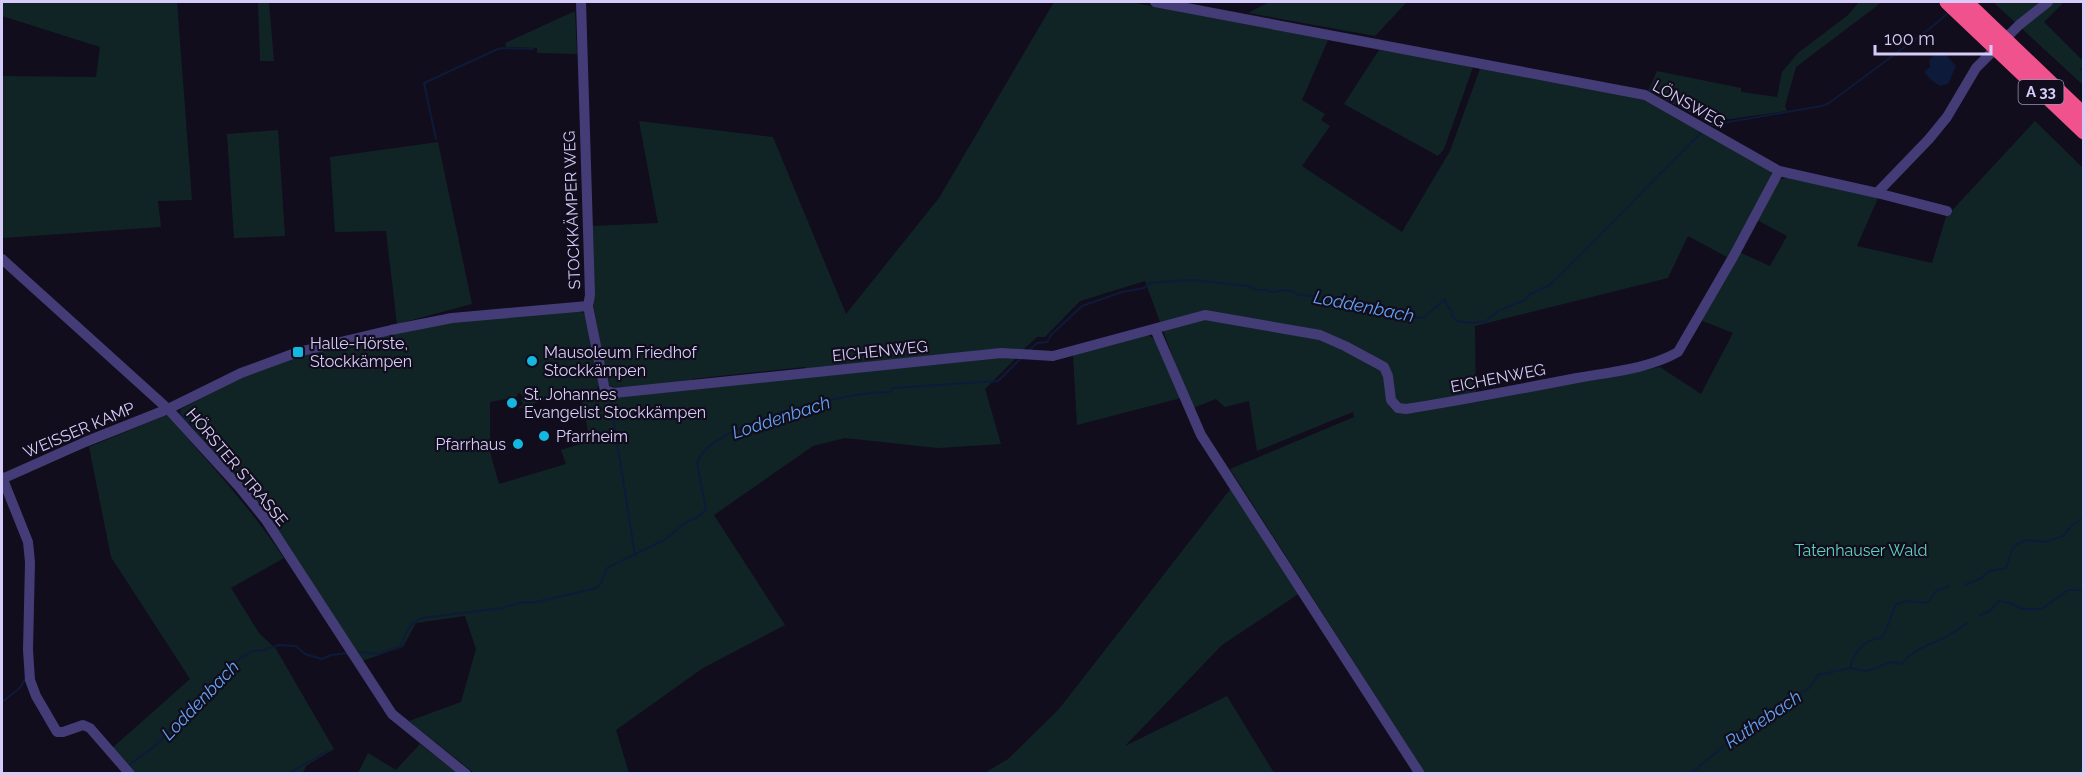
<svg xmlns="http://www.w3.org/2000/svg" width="2085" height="775" font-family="Raleway,sans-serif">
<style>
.green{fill:#112425;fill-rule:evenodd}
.water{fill:#0e1a39}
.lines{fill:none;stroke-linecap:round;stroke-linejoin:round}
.stream{stroke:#0e1a39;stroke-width:2}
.minor{stroke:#443c77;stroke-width:10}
.highway{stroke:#f0528e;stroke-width:15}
.poi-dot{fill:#14b7df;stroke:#110d1c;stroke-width:2}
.labels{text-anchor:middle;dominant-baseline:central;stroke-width:4.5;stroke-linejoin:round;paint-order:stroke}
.shield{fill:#110d1c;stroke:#9b93b7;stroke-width:1.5}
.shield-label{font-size:15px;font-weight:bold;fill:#d6ccfa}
.street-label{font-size:16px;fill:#d6ccfa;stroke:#110d1c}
.poi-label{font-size:16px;fill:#d6ccfa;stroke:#110d1c;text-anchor:start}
.park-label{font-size:16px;fill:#60d3c1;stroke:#110d1c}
.water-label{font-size:18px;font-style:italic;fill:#63a2f1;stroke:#110d1c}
</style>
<rect width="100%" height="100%" fill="#110d1c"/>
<g class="green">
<path d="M2,2H177L192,200L158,201L161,227L2,238V76L96,77L100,47L2,16Z"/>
<path d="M258,2H269L274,61H260Z"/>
<path d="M1054,2H1130L1328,40L1302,100L1325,114L1321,120L1330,126L1302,166L1402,232L1450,151L1481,66L1643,100L1768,167L1772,175L1727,257L1688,236L1668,278L1475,326L1476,402L1660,367L1701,394L1733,333L1700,320L1739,252L1770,266L1787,236L1757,220L1777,180L1790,177L1878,198L1857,246L1932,263L1946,217L2035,121L2083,168V773L1458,774L1457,772L1425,773L1230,469L1354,417L1353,412L1257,451L1249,401L1225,407L1216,399L1193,408L1179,374L1145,281L1080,301L1045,337H1037L1022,351L806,371L805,367L692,379V382L618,389L609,385L606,380L594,308L591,226L658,223L639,121L773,137L846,314L939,198Z"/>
<path d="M1269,2H1407L1375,36L1248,13Z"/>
<path d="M1859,2H1882L1796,67L1785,106L1787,111L1709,122L1648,91L1657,71L1741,88V92L1777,97L1782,72L1798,53L1848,15Z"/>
<path d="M1993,2H2064L2044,22L2083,61V66L2079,72L2083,69V85Z"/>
<path d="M575,11L577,54L537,53V48L506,47L505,43Z"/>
<path d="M1379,50L1470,64L1473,67L1444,149L1438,156L1344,104Z"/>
<path d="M278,130L285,236L234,238L227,134Z"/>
<path d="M438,142L472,304L397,324L386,231L335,232L330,157Z"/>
<path d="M578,311L584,313L588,319L599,385L596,391L599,396L1001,357H1017L985,389L1001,444L938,448L845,438L813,446L714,515L785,625L703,668L616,730L629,773H474L409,721L461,702L476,649L465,616L416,623L403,647L362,661L267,515L180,413L181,409L242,377L283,360L449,321ZM518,393L521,394L523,398L521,400L523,404L519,407V409L538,402L569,396L572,399L581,397L590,441L561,450L566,464L499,484L490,452V402L517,397Z"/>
<path d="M1146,334L1154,339L1181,398L1077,425L1073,355Z"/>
<path d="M167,415C208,461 249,506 284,558L231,588L259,633L276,649L334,749L306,766L303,773H133L111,749L190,679L111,557L89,447Z"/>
<path d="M1232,487L1300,593L1222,645L1125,746L1227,696L1274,773L983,774L1008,759L1059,709Z"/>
<path d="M420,744L457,773H358L368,753L396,770Z"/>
</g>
<path class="water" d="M1938,52L1945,54L1956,66L1948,84L1940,86L1931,80L1924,72L1930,67L1929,60Z"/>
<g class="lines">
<g class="stream">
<path d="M1711,125L1822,106L1829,103L1933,26L1949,12"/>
<path d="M436,139L424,83L498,49L503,48L533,49"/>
<path d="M1028,351L1037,343L1047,342L1051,335L1082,306L1122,292L1144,288L1150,283L1173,281L1193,280L1248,286L1256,290H1266L1273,292L1285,290L1292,291L1298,295L1333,298L1338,302L1371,312L1395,313L1399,316L1423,318L1445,299L1446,304L1452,311V315L1457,321L1473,323L1486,321L1498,311L1525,300L1530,294L1550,285L1702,132"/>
<path d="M617,387H623"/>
<path d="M612,398V410L635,555"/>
<path d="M180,414L188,423"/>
<path d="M1965,585L1981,578L1989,571L2006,568L2013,548L2019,543L2029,540L2045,542L2063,536L2072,525L2084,518"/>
<path d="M1980,615L1990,611L1999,601L2010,603L2022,609H2042L2068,590H2084"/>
<path d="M359,652L379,654L401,646C405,633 408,624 422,618L502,608L522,602L531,603L597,588L601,583L607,568L664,540L688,521L696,518L706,510L697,463C711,422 850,391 890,392L893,388L998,381L1021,358"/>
<path d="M1850,668C1854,651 1863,640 1881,638C1889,628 1890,616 1896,604L1908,601L1925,603L1929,601L1936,591L1949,586"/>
<path d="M2,702L20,688L25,679"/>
<path d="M129,765C138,758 148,752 157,744C168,736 173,720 183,714L184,711C190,706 195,699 202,695C212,686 230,682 230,665L252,651L264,650L279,645L296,646L305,654L322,659L331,655L349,653"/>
<path d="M287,774L328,751"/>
<path d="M1690,774L1724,746L1730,739L1753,727L1786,701L1809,688L1818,675L1850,668L1867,671L1891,662L1901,664C1918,645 1931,646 1951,634C1957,631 1962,627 1967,623"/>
</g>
<g class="minor">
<path d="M581,2L590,295L588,306L604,386L605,390L614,393L1001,353L1053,356L1205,315L1320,335L1345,346L1384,367L1388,376L1391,400L1398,408L1406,409C1463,400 1520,389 1577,378C1610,372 1648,369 1678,352L1733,257L1779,171"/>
<path d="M1155,2L1645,95L1779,171L1877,193L1947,211"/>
<path d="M1877,193L1929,139L1947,117L1976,68L2019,25L2048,2"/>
<path d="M2,259L168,409L241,489L266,520L392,714L466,774"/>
<path d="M1155,329L1201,435L1420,774"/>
<path d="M2,477L28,542L30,562L28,650L30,680L36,696L57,732H63L83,725L90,728L130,774"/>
<path d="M2,479L85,442L168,409L241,373L298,352L391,330L452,318L588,306"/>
</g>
<g class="highway">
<path d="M1947,2L2084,132"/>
<path d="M1966,2L2084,115"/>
</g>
</g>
<g class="poi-dot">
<rect x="292" y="346" width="12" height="12" rx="3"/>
<circle cx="532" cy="361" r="6"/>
<circle cx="512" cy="403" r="6"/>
<circle cx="544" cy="436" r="6"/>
<circle cx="518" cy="444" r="6"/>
</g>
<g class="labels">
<rect class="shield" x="2018.5" y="80" width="45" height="24" rx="4.5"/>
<g class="shield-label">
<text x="2041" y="92">A 33</text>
</g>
<g class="street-label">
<text transform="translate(1689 104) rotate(29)">LÖNSWEG</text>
<text transform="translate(572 210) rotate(-92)">STOCKKÄMPER WEG</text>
<text transform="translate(880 351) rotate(-6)">EICHENWEG</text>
<text transform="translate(1498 378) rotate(-11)">EICHENWEG</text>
<text transform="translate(79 430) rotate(-23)">WEISSER KAMP</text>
<text transform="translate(237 467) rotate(50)">HÖRSTER STRASSE</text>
</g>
<g class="poi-label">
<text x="310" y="343">Halle-Hörste,<tspan x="310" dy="18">Stockkämpen</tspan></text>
<text x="544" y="352">Mausoleum Friedhof<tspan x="544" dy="18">Stockkämpen</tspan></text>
<text x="524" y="394">St. Johannes<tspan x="524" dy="18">Evangelist Stockkämpen</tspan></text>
<text x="556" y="436">Pfarrheim</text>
<text x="506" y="444" text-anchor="end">Pfarrhaus</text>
</g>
<g class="park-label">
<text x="1861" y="550">Tatenhauser Wald</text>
</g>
<g class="water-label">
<text transform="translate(1364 306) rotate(11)">Loddenbach</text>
<text transform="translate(781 417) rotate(-18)">Loddenbach</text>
<text transform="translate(200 700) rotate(-46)">Loddenbach</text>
<text transform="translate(1763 719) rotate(-34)">Ruthebach</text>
</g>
</g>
<rect width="2085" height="775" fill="none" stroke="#d6ccfa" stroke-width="6"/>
<path d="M1875 45v9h116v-9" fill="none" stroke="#d6ccfa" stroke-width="3"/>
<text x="1884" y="45" font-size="18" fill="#d6ccfa" stroke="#110d1c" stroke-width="4.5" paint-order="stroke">100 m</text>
</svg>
